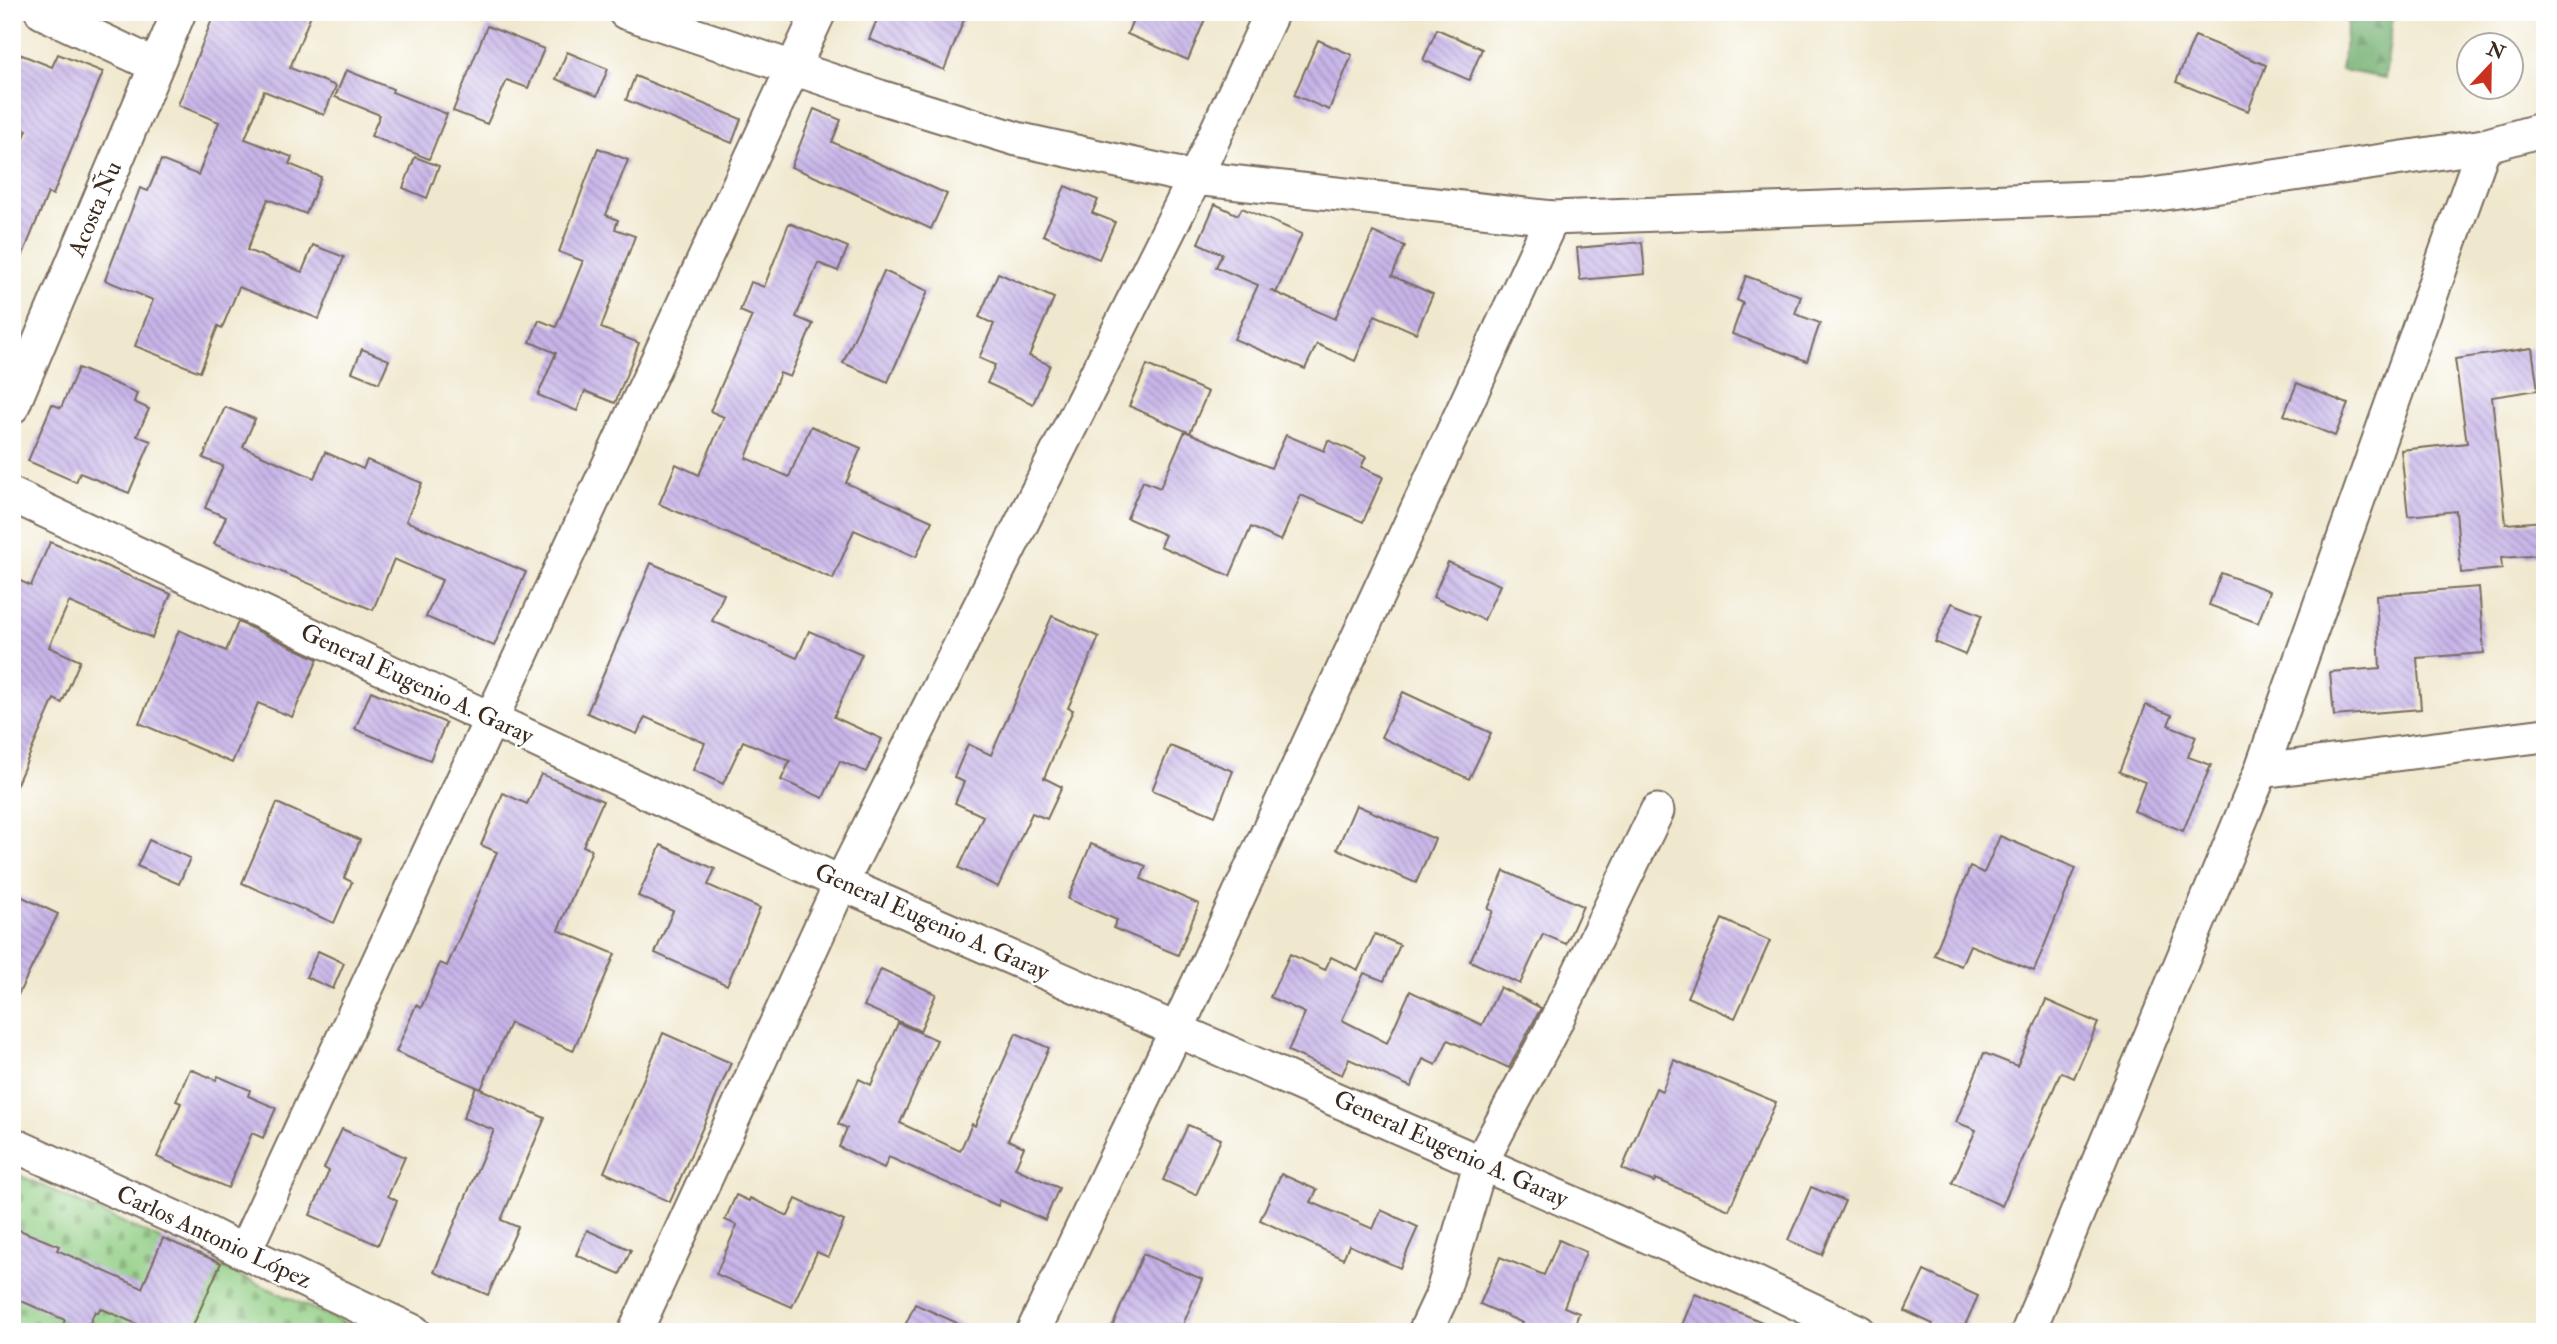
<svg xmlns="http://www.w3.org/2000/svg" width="2557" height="1344" font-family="'IM FELL Double Pica',serif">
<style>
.forest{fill:url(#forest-firs);stroke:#586e48;stroke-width:2}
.cemetery{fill:url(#cemetery-stones);stroke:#667c51;stroke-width:2}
.building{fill:url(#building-back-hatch)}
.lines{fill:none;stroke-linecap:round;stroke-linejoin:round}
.minor-casing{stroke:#7a6c5c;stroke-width:37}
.minor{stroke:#fff;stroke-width:33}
.labels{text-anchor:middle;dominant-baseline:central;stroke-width:5;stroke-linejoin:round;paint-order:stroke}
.street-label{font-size:24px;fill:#3b2a1e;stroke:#fff}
</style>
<defs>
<pattern id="forest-firs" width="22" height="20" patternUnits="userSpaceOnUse" patternTransform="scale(1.75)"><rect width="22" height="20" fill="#75b172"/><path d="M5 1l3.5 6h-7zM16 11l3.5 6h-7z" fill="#61905d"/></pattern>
<pattern id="cemetery-stones" width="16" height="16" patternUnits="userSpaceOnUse" patternTransform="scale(1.75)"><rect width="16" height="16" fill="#92ce84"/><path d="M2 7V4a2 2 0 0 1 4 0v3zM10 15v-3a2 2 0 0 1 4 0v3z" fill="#78a76b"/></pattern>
<pattern id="building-back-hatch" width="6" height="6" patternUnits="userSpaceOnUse" patternTransform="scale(1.75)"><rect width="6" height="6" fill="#c7b5e9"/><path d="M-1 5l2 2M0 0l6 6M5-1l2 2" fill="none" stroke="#a393bc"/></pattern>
</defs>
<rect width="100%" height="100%" fill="#fff"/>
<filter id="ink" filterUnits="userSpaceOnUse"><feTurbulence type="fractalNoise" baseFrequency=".0143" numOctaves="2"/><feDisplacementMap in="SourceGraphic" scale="14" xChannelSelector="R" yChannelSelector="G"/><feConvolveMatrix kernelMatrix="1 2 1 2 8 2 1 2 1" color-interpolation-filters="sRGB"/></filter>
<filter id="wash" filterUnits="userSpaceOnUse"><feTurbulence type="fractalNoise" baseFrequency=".00686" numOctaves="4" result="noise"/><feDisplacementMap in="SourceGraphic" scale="28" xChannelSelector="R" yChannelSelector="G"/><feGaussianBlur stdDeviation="1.57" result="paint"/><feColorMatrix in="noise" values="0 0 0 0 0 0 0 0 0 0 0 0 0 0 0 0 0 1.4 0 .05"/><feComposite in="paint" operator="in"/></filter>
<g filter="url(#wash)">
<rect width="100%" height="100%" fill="#f0e8ce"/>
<path class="forest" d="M2349,13L2393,18L2385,78L2341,70Z"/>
<path class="cemetery" d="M12,1172L364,1332H12Z"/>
<g id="blocks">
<g class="building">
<path d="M215,12H312L290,68L336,86L324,115L264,91L245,139L292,157L289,164L321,177L306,214L268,199L247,250L302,272L313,245L344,257L319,319L239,287L222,328L218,326L200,372L135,346L153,300L105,280L140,188L148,191L161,160L198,175L219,122L178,105Z"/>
<path d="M880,12H967L944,70L869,39Z"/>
<path d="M1136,12H1208L1188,60L1127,34Z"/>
<path d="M487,26L544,49L528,88L507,80L487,124L453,111Z"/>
<path d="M1437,29L1482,49L1469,80L1423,60Z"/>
<path d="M2195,36L2266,65L2248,111L2176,82Z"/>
<path d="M1318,40L1352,55L1329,110L1294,95Z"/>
<path d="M12,51L52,67L58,54L103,72L53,195L48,193L13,279L12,167L27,130L12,124Z"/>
<path d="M567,52L608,69L597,96L556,79Z"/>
<path d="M346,70L393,89L392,92L447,114L429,159L371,136L380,115L335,97Z"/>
<path d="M635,76L741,119L732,143L626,100Z"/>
<path d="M814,109L841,120L832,142L947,194L931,229L845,189L791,167Z"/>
<path d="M598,148L628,160L606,215L618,220L615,229L635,236L601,328L639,343L615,403L585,391L577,411L538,395L556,353L530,342L539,320L556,327L583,261L559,252Z"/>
<path d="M415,157L439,166L427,198L403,188Z"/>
<path d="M1065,186L1098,200L1092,213L1115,222L1099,259L1043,235Z"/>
<path d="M1215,204L1238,215L1242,208L1302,234L1276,293L1270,290L1335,319L1373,232L1405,246L1392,276L1433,294L1416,333L1375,315L1355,361L1317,344L1305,369L1234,339L1258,285L1216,267L1222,254L1198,243Z"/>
<path d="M789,223L848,247L838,271L818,263L796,317L813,324L790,377L780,373L746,458L789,477L811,426L861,448L846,483L932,521L916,557L854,530L833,579L659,504L676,464L699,475L724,417L710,411L752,316L740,311L751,282L764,287Z"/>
<path d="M1642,242L1645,274L1580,280L1577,248Z"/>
<path d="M884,271L928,291L888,382L843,363Z"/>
<path d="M998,273L1054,298L1029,356L1050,365L1033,404L987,383L995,365L979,358L994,324L979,317Z"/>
<path d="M1746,276L1801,296L1795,314L1820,323L1807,361L1732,334L1743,303L1737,300Z"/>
<path d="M2532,348L2538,390L2492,397L2506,524L2545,521V555L2501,558L2502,569L2461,573L2456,511L2408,516L2401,450L2467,443L2455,359Z"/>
<path d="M362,349L389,360L379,383L352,372Z"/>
<path d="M1147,365L1208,392L1190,433L1129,406Z"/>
<path d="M78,368L137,393L134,402L149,409L137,436L151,441L129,493L80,473L76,482L28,461L52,404L61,408Z"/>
<path d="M2297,383L2348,404L2335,436L2284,415Z"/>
<path d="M225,407L255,419L243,447L314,478L325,452L363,469L367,460L422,483L406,521L526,572L494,646L426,617L442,580L394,559L373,610L214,544L226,517L205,508L223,466L203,458Z"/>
<path d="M1185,431L1271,468L1286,435L1324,451L1328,440L1366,457L1361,467L1383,477L1363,522L1301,495L1281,541L1251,527L1230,576L1160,546L1165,535L1127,518L1143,481L1160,488Z"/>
<path d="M50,542L171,594L152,638L69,602L49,647L80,661L62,703L54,699L12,795V577L31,586Z"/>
<path d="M1448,562L1500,585L1484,620L1433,597Z"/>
<path d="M651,563L724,594L712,621L797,658L809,631L862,654L834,717L882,739L866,772L840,761L823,798L781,780L790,761L743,741L723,784L693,770L705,743L645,717L637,734L587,713Z"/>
<path d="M2221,573L2270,591L2258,623L2209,605Z"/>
<path d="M2479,587L2484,653L2417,658L2421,709L2334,716L2330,672L2380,668L2376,595Z"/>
<path d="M1952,603L1982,615L1965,655L1935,642Z"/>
<path d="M1052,616L1099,637L1068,708L1073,710L1044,778L1062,787L1047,819L1032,813L998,887L959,868L983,816L955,803L964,782L954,777L968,744L991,755Z"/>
<path d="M238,622L318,659L292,717L258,703L232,763L139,723L179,630L226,651Z"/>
<path d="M371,691L446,723L430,760L355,729Z"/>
<path d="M1403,692L1491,733L1469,779L1381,737Z"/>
<path d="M2146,705L2172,715L2168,725L2196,736L2188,757L2211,765L2183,831L2134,811L2145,782L2119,772Z"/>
<path d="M1170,746L1233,771L1215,816L1152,790Z"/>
<path d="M541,774L603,801L583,846L592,850L558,930L615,954L573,1051L510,1023L481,1089L396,1052L416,1005L421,1008L440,963L447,966L497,852L481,845L503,793L527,804Z"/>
<path d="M277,803L360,840L344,878L352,882L334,923L242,883Z"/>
<path d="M1356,805L1435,839L1416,883L1337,849Z"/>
<path d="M2000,836L2076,868L2034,971L1970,945L1961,966L1934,955L1970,867L1984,873Z"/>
<path d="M149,840L190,858L179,884L137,866Z"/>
<path d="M1091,844L1146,866L1141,879L1199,904L1178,955L1113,928L1117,920L1068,899Z"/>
<path d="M661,845L715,869L708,885L760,908L727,985L655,953L673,911L638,896Z"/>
<path d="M1504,871L1583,906L1566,944L1543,934L1520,984L1470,961L1493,911L1488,909Z"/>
<path d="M12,892L58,914L12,1007Z"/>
<path d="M1722,919L1770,941L1735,1018L1687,997Z"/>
<path d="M1375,934L1400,945L1384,981L1364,973L1342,1020L1387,1043L1410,991L1482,1025L1500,987L1541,1008L1509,1068L1448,1040L1436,1065L1423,1059L1411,1087L1349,1059L1342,1075L1288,1051L1305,1013L1270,997L1290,954L1325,970L1331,957L1358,970Z"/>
<path d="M318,951L344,963L333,989L306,977Z"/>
<path d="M881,969L936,994L920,1031L864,1006Z"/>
<path d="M2046,1000L2098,1023L2074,1078L2061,1072L2002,1206L1952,1183L1976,1130L1956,1122L1984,1053L2017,1066Z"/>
<path d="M898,1023L937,1040L900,1123L960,1151L972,1124L975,1126L1016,1033L1049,1048L1008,1140L1024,1147L1015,1168L1059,1188L1045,1220L1000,1200L998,1206L889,1157L884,1168L839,1147L847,1128L838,1124L859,1079L871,1085Z"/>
<path d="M663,1033L731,1063L670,1202L604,1172Z"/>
<path d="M1674,1060L1776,1102L1729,1210L1656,1179L1654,1182L1622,1169L1656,1088L1662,1091Z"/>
<path d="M190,1069L216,1080L218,1076L250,1090L248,1096L276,1108L263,1138L252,1133L228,1188L157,1157L181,1103L176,1101Z"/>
<path d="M476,1087L545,1118L501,1220L518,1227L488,1295L434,1272L494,1130L463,1118Z"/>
<path d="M1188,1125L1221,1139L1196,1195L1163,1180Z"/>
<path d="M342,1129L405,1157L388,1196L397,1201L378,1245L310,1215L329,1171L324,1168Z"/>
<path d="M1281,1174L1317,1190L1311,1202L1373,1229L1381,1210L1418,1227L1400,1268L1349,1245L1343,1259L1260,1220Z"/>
<path d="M1811,1187L1845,1201L1822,1255L1788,1240Z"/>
<path d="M736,1195L749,1201L750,1198L788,1216L796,1199L844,1221L828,1257L817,1252L792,1307L716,1274L737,1225L725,1220Z"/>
<path d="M12,1227L59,1246L57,1250L142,1288L163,1238L221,1263L190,1332H155L100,1308L98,1313L95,1311L86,1332H60L65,1320L12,1297Z"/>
<path d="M587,1230L631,1250L620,1274L576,1255Z"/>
<path d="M1559,1240L1586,1252L1564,1307L1579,1313L1572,1332H1519L1523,1323L1480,1304L1500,1257L1544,1275Z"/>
<path d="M1143,1254L1202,1279L1180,1332H1110Z"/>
<path d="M1924,1271L1978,1296L1962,1332H1929L1933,1324L1905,1311Z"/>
<path d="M1695,1294L1784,1331V1332H1679Z"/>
<path d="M915,1304L977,1332H902Z"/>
</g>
</g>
</g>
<g filter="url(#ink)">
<use href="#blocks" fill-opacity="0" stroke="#7a6c5c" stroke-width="2"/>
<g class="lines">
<defs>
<g id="minor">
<path d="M42,12L155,65"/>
<path d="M625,12L880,97L1017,139L1195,178L1552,218L2145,196L2484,146L2545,129"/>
<path d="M12,407L179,12"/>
<path d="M12,495L841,883L1755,1283L1859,1332"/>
<path d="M2261,771L2545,735"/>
<path d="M12,1144L193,1226L244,1252L414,1332"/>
<path d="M244,1252L819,12"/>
<path d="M635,1332L841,883L1195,178L1272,12"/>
<path d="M1033,1332L1177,1029L1552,218"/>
<path d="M1425,1332L1441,1298L1481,1162L1554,1025L1657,811"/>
<path d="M2028,1332L2261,771L2484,146"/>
</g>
</defs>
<use href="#minor" class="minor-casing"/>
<use href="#minor" class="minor"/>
</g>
</g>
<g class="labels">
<g class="street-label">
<text transform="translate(95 209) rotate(-67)">Acosta Ñu</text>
<text transform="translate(417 684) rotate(25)">General Eugenio A. Garay</text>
<text transform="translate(932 922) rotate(24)">General Eugenio A. Garay</text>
<text transform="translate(1451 1149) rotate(24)">General Eugenio A. Garay</text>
<text transform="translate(214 1237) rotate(25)">Carlos Antonio López</text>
</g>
</g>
<rect width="2557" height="1344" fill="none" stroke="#fff" stroke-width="42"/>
<g transform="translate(2490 66) rotate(22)"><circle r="33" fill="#ffffff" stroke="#b1aaa5" stroke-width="2"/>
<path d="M0-5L12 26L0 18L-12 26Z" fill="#c8321e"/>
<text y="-10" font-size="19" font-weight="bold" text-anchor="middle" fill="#3b2a1e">N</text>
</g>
</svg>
